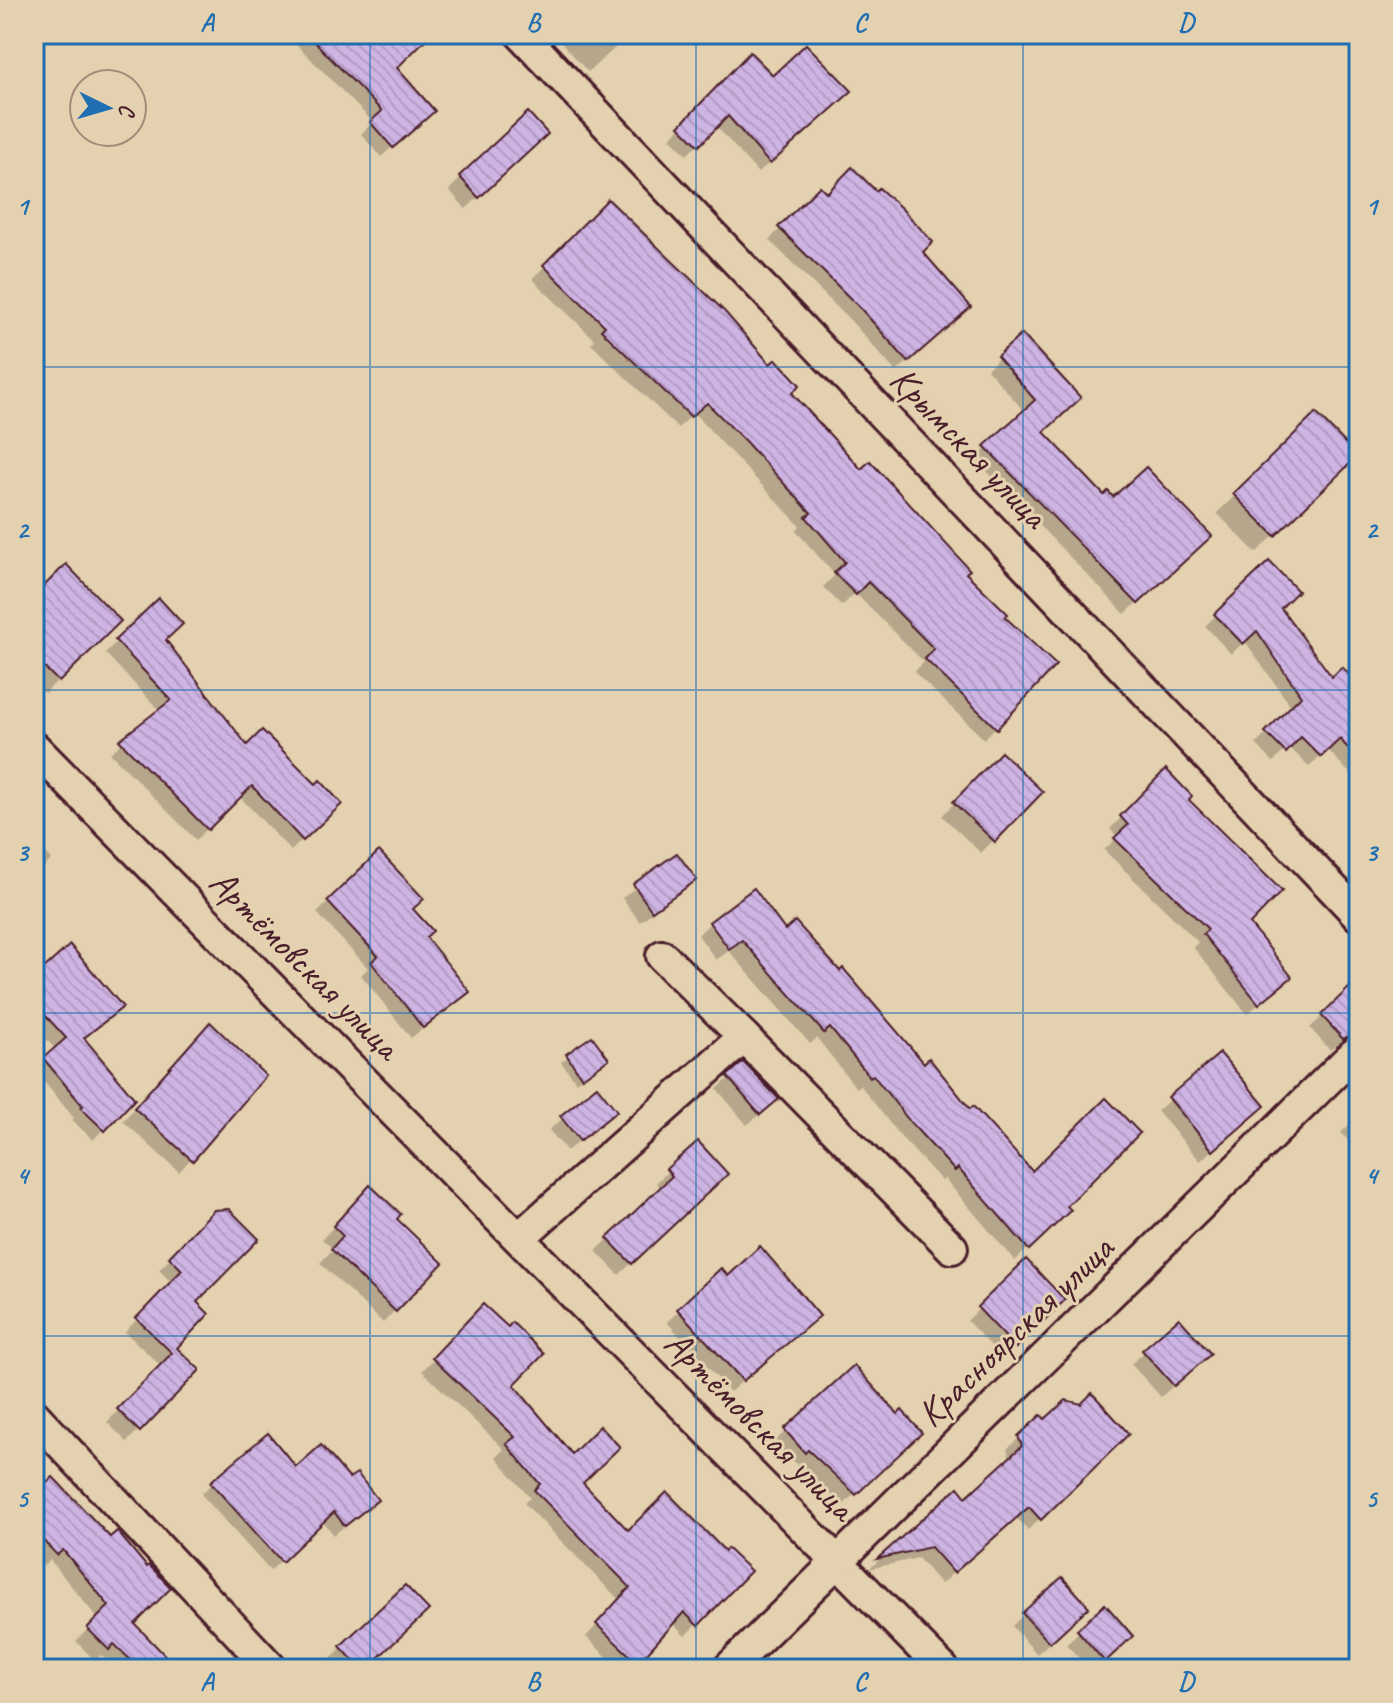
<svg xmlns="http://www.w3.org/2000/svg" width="1393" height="1703" font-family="Caveat,sans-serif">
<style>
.shadow{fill:#0003}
.building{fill:url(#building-back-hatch);stroke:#4a1f2b;stroke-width:2}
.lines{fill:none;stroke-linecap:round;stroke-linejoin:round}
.minor-casing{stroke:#4a1f2b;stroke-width:36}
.minor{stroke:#e4d1af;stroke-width:30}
.grid{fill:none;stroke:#1f6fb2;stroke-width:2;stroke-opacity:0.55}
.labels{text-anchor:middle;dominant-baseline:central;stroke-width:6;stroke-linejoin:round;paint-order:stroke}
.street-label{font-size:38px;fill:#4a1f2b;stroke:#e4d1af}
.neatline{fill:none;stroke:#1f6fb2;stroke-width:3}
.grid-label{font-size:26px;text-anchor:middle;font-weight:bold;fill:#1f6fb2}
</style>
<defs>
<pattern id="building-back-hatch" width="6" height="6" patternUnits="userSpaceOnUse" patternTransform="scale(2)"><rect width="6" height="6" fill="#ceb4e3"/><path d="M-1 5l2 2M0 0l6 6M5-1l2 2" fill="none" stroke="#b29ac3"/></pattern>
</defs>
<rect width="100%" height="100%" fill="#e4d1af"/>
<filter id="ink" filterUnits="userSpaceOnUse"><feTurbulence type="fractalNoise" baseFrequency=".0125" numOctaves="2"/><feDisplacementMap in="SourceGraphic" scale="16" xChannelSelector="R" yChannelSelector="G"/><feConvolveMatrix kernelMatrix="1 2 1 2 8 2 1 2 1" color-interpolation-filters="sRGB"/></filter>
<g filter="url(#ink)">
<g class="shadow">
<path d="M286,34H428L394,68L422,121L381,157L361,134L373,122Z"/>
<path d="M554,34H631L588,72Z"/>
<path d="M750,55L773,78L838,102L758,173L716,126L687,155L670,138Z"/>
<path d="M533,146L466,209L449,190L461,178Z"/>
<path d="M820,188L921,252L957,318L896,372L851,321L769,240Z"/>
<path d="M608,202L861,472L1003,617L996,727L984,739L914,672L924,662L855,593L842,606L823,587L835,575L796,531L800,526L694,413L678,428L591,344L595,340L532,279Z"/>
<path d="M1022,337L1042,432L1104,497L1198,547L1125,614L975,459L1025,412L987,369Z"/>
<path d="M1316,416L1355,456L1256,553L1217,513Z"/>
<path d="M1269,564L1279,608L1331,680L1359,687V783L1327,749L1309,767L1289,747L1273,762L1256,744L1292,708L1245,641L1231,654L1205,626Z"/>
<path d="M34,598L118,621L45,693L34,683Z"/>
<path d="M159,601L164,641L247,748L339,804L291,851L239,796L196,840L110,753L160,711L105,653Z"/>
<path d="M1001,754L1040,792L981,853L942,816Z"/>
<path d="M1166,772L1186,800L1248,924L1290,977L1247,1014L1193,947L1198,942L1104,850L1118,837L1110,829Z"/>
<path d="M34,841L52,859L34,877Z"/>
<path d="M379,854L424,938L467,992L411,1038L361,975L368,968L317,913Z"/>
<path d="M677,855L694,880L640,922L622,898Z"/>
<path d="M710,923L785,933L1064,1206L1056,1222L1015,1261L945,1179L942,1181L899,1135L860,1085L856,1088L817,1038L810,1044L729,951L716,960L698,935Z"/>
<path d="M34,980L133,1098L93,1140L72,1120L74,1118L34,1070L56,1050L34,1025Z"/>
<path d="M1359,980V1028L1330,1050L1310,1028Z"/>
<path d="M198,1036L263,1076L179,1172L123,1121Z"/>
<path d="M592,1039L601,1064L576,1082L561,1062Z"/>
<path d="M1219,1056L1250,1118L1200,1161L1157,1111Z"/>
<path d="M729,1078L765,1110L747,1125L717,1089Z"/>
<path d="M597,1089L615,1111L567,1151L549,1130Z"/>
<path d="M1359,1115V1152L1341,1133Z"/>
<path d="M668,1171L713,1186L619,1275L596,1251L661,1189L656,1183Z"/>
<path d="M359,1200L394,1219L440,1263L383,1323L320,1263L333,1249L322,1239Z"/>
<path d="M215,1212L194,1302L174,1348L197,1370L127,1442L107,1422L161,1366L125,1332L172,1283L159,1270Z"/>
<path d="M1026,1262L1062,1300L1003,1358L967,1321Z"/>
<path d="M483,1307L511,1385L581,1483L628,1533L725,1553L748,1571L685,1636L672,1623L629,1669H620L586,1637L619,1600L524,1503L530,1498L496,1457L504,1449L422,1371Z"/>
<path d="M679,1310L805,1327L730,1392L667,1322Z"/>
<path d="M1179,1320L1196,1365L1161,1397L1131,1364Z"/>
<path d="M854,1368L907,1445L843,1505L773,1443Z"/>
<path d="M1126,1434L1028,1530L1016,1517L941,1584L918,1558L869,1569L957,1490L966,1500L1010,1459L1007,1449L1020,1437Z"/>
<path d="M296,1469L349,1481L375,1500L334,1535L322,1521L270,1571L201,1494L212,1484Z"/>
<path d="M34,1498L110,1540L132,1624L176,1669H116L101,1655L95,1661L76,1641L98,1619L50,1560L44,1566L34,1555Z"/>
<path d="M1105,1607L1119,1648L1095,1669H1089L1066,1644Z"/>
<path d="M1024,1614L1075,1619L1037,1654L1012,1626Z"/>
<path d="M342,1647L364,1669H339L330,1659Z"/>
<path d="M532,1663L538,1669H526Z"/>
</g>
<g class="building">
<path d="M307,34H431L397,68L435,111L393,148L370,122L382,111Z"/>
<path d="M806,44L852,91L770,164L728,116L699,146L679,126L750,52L773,75Z"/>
<path d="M528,112L548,134L479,198L459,176Z"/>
<path d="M852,167L876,191L879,188L901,208L933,242L923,252L971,307L908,362L862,310L778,227L820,186L827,193Z"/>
<path d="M608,199L725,312L770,364L776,359L800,385L792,393L861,469L870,461L970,570L966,573L1008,614L1005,617L1056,665L997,729L925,659L934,649L868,582L856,595L834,573L845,562L806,517L811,513L744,440L707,403L691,417L601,330L605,326L543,265Z"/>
<path d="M1022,334L1081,398L1044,432L1104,495L1108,491L1113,497L1146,467L1212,536L1138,604L984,446L1035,400L997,356Z"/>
<path d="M1316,413L1358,456L1275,536L1233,494Z"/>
<path d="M1269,561L1298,591L1281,608L1332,677L1342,667L1359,684V761L1340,739L1321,757L1301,737L1286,753L1265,732L1301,696L1257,631L1243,644L1214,614Z"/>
<path d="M66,564L121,621L59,682L34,657V596Z"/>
<path d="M159,598L183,624L166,640L247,745L262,730L316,784L320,780L342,804L303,841L252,786L208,830L119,740L171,700L115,640Z"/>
<path d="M1001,752L1043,792L995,842L953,802Z"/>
<path d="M1166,769L1192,796L1189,800L1282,891L1250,924L1292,977L1259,1004L1203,934L1208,929L1114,838L1128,825L1120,816Z"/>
<path d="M379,851L424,899L413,909L433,931L426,937L470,992L423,1028L371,962L378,956L327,901Z"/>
<path d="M677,853L697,880L652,911L633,884Z"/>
<path d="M754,888L785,930L795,921L840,971L843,968L924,1063L929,1058L970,1109L973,1106L1032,1171L1106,1098L1140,1133L1067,1206L1071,1210L1029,1250L958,1168L955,1171L911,1123L873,1075L870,1077L830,1028L824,1033L742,940L729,949L709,922Z"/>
<path d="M70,945L123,1007L84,1038L135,1099L105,1131L81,1108L83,1106L43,1058L66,1038L34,1003V977Z"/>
<path d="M1359,978V1032L1343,1039L1321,1015Z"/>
<path d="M210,1022L266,1076L193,1161L134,1108Z"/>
<path d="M592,1036L609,1059L582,1078L566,1054Z"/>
<path d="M1220,1053L1265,1106L1213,1151L1168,1097Z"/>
<path d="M743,1062L779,1099L760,1115L727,1076Z"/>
<path d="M597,1086L617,1111L580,1141L560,1116Z"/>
<path d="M698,1141L728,1174L632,1264L607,1238L672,1176L666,1169Z"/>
<path d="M370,1185L401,1214L397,1219L443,1263L396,1312L331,1249L343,1236L333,1226Z"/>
<path d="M229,1209L259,1239L197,1302L209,1314L177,1348L200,1370L140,1432L117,1409L172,1353L136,1318L182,1270L169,1257L214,1210Z"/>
<path d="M760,1246L820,1316L743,1381L677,1309L721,1268L728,1276Z"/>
<path d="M1026,1259L1065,1300L1016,1348L977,1307Z"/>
<path d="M483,1304L508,1327L512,1322L544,1354L514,1385L572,1454L600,1426L620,1447L583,1483L628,1530L667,1492L725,1551L727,1548L751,1571L698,1626L684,1612L638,1663L596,1624L630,1587L534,1490L540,1484L506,1444L515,1437L432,1358Z"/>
<path d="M1179,1318L1211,1354L1174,1386L1142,1350Z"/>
<path d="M854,1365L898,1414L902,1410L922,1433L856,1495L808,1450L805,1453L784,1429Z"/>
<path d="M1092,1393L1129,1434L1041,1520L1029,1507L954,1573L931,1547L877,1559L958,1487L966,1497L1022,1446L1018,1436L1041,1415L1045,1419L1066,1400L1081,1404Z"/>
<path d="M268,1433L296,1467L321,1445L349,1478L357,1473L378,1500L345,1526L334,1512L282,1562L210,1482Z"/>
<path d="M53,1477L110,1537L117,1531L147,1567L149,1565L171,1588L135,1624L178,1669H140L114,1644L109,1650L87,1628L109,1606L63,1550L57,1555L34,1531V1495Z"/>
<path d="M1062,1577L1089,1607L1050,1643L1022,1613Z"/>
<path d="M405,1585L429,1610L366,1669H361L340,1646Z"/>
<path d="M1105,1604L1133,1636L1105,1662L1077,1630Z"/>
</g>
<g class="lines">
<defs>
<g id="minor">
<path d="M521,34L1359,916"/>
<path d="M34,747L943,1669"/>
<path d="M744,1037L952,1248"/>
<path d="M519,1238L744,1037L662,956"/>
<path d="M34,1415L272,1669"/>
<path d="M728,1669L1359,1049"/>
</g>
</defs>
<use href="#minor" class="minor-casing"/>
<use href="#minor" class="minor"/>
</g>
</g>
<path class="grid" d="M370,34V1669M696,34V1669M1023,34V1669M34,367H1359M34,690H1359M34,1013H1359M34,1336H1359"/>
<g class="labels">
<g class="street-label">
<text transform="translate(969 447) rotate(46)">Крымская улица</text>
<text transform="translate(305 964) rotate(45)">Артёмовская улица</text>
<text transform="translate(1015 1331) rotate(-44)">Красноярская улица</text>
<text transform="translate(760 1425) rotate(45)">Артёмовская улица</text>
</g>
</g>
<rect width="1393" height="1703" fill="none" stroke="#e4d1af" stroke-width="88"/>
<g transform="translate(108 108) rotate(95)"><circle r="38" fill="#e4d1af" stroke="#a68a7a" stroke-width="2"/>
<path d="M0-6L14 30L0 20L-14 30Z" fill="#1f6fb2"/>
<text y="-12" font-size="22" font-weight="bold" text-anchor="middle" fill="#4a1f2b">С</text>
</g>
<rect x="44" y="44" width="1305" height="1615" class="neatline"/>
<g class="grid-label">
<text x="207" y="31">A</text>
<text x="533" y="31">B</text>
<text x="860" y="31">C</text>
<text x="1186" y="31">D</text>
<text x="22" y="215">1</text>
<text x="1371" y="215">1</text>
<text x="22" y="538">2</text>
<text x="1371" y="538">2</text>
<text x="22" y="861">3</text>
<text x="1371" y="861">3</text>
<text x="22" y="1184">4</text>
<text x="1371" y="1184">4</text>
<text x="22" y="1507">5</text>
<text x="1371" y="1507">5</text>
<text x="207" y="1690">A</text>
<text x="533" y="1690">B</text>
<text x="860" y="1690">C</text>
<text x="1186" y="1690">D</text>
</g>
</svg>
